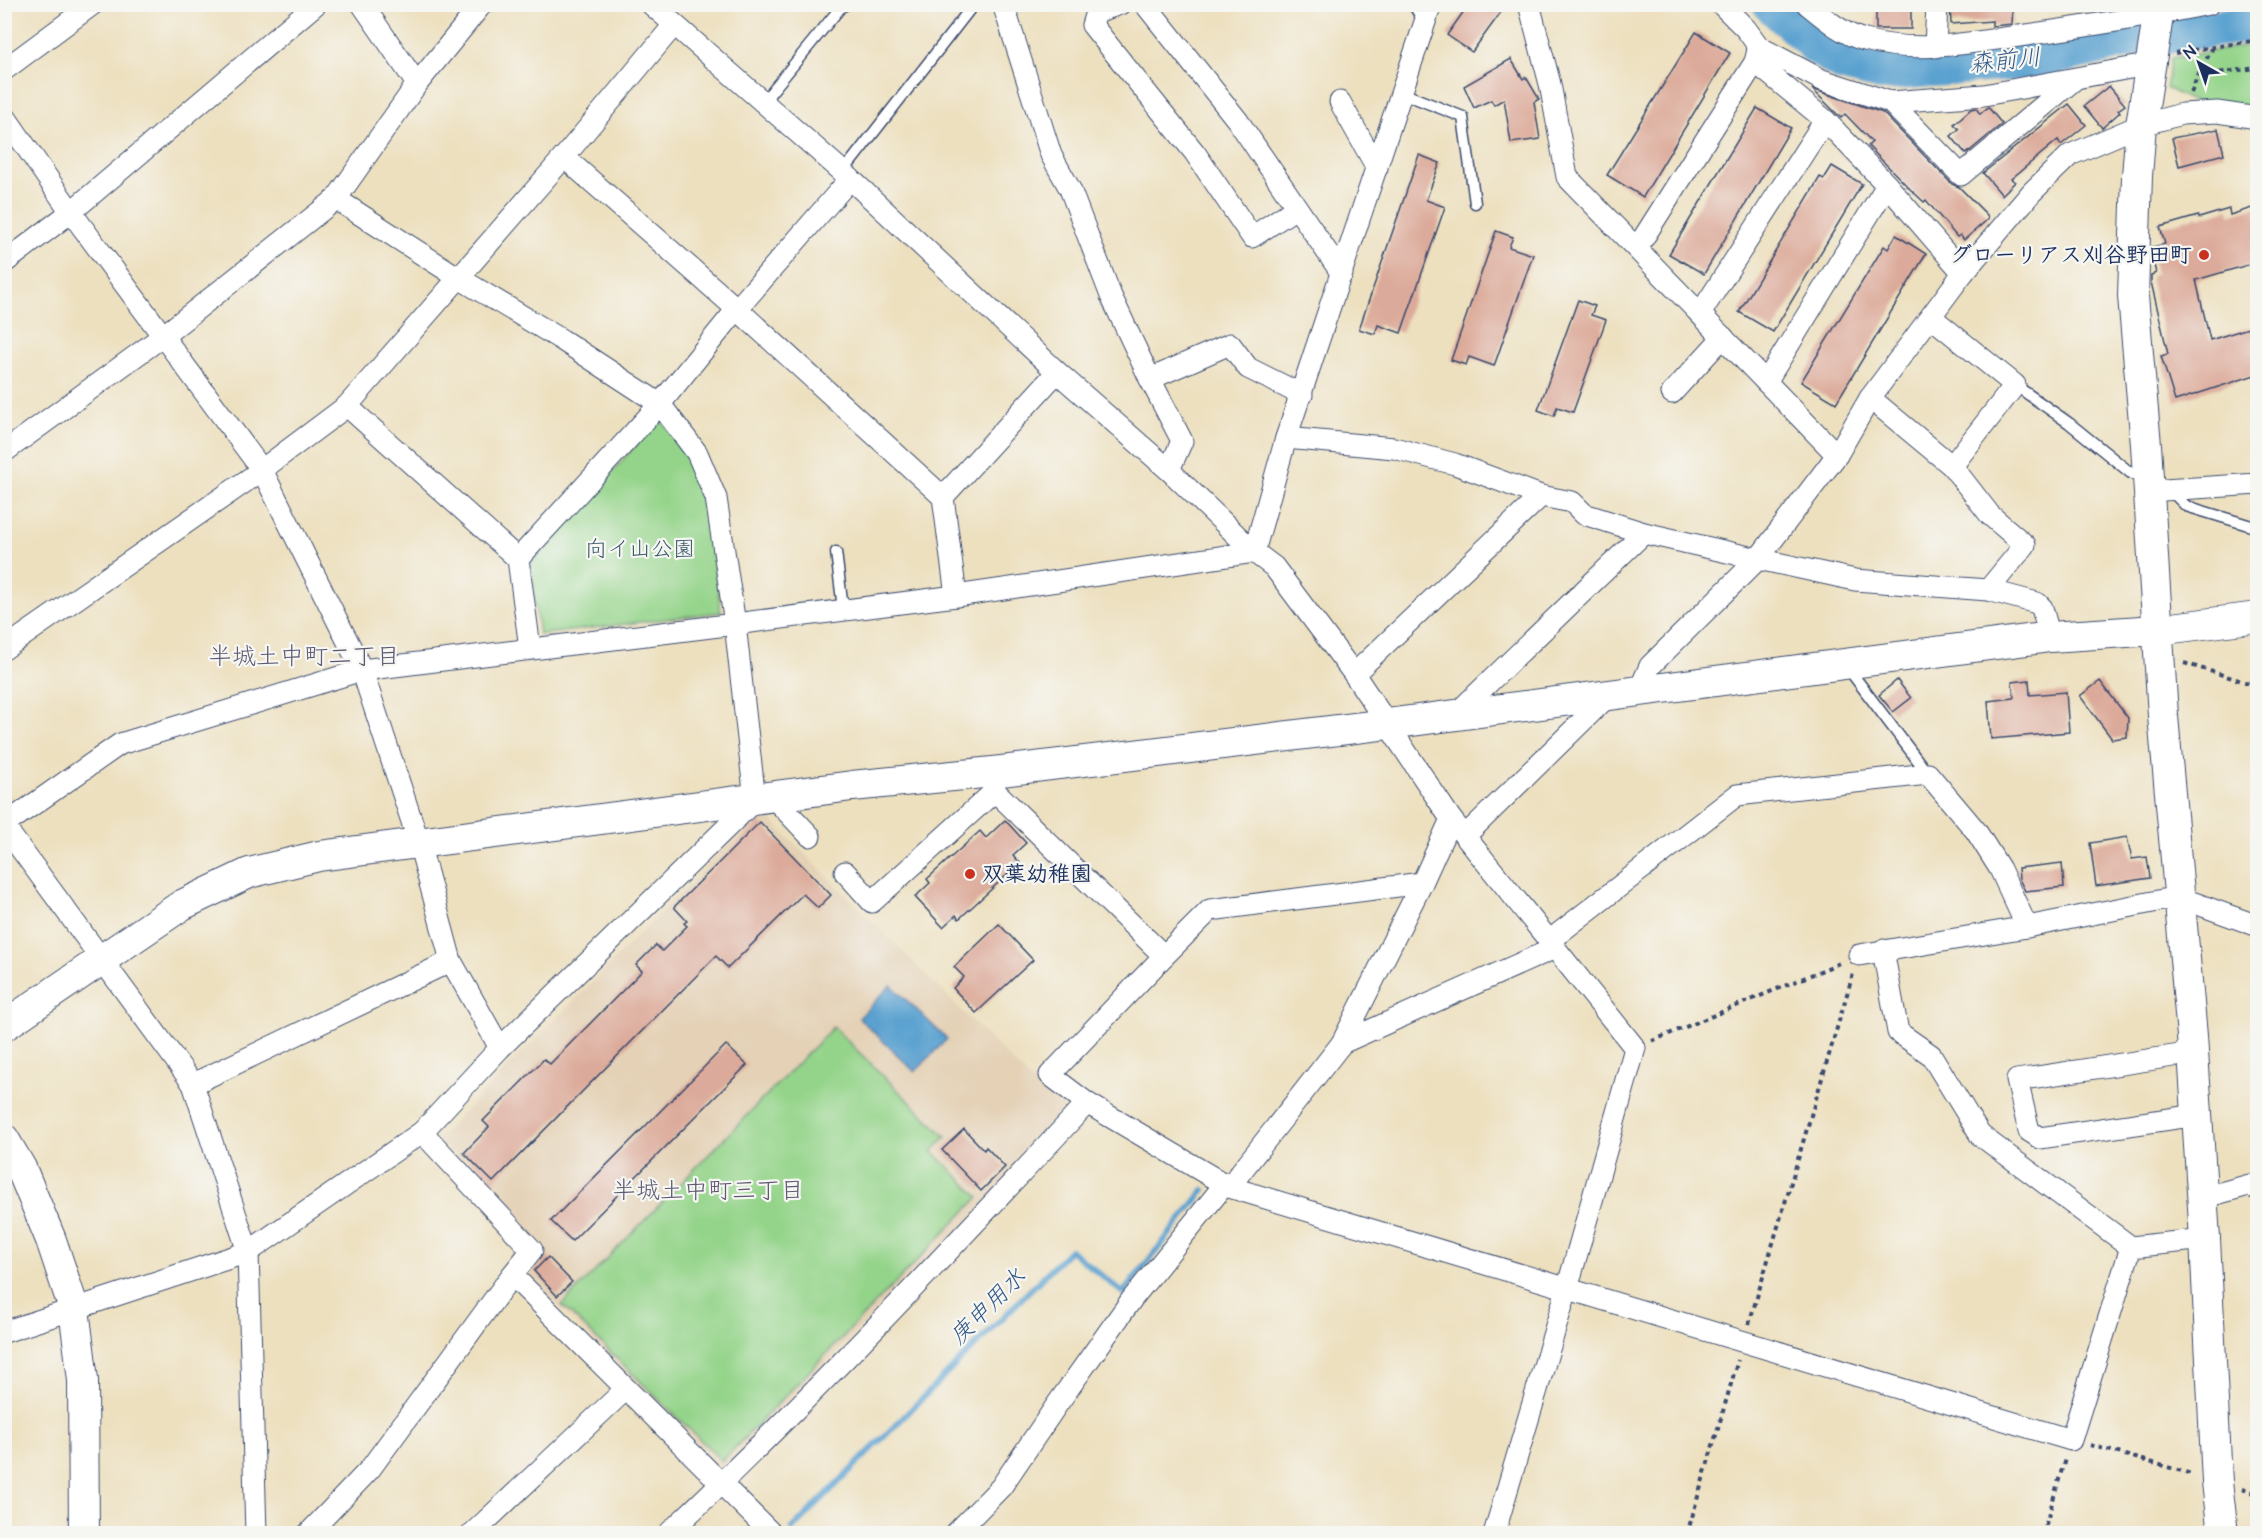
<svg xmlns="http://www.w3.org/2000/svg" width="2262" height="1538" font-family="'Architects Daughter','Klee One',sans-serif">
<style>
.built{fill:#e4d1b6}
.green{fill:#94d48a;stroke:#588274;stroke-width:1.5}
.water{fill:#5aa1d0;stroke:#3a6897;stroke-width:1.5}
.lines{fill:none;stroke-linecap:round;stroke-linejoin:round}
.stream{stroke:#5aa1d0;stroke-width:6}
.river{stroke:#5aa1d0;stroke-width:38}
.building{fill:#dcaa9a}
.lane-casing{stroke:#3a4a6d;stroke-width:13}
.street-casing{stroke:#3a4a6d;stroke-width:23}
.secondary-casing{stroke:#3a4a6d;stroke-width:32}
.path{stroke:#3a4a6d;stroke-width:4;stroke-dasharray:4.5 4.5;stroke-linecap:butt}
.lane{stroke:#fff;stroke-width:10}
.street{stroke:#fff;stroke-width:21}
.secondary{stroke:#fff;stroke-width:30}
.poi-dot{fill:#c8321e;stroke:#f6f6f2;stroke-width:2}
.labels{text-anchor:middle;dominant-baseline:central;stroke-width:4.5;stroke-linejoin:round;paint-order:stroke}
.poi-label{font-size:22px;font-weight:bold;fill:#1b2f5e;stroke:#f6f6f2;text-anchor:end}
.park-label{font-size:22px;fill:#395869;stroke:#f6f6f2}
.water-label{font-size:24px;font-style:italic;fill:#315786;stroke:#f6f6f2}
.neighbourhood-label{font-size:24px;fill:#5f5a73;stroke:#f6f6f2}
</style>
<rect width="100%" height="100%" fill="#f6f6f2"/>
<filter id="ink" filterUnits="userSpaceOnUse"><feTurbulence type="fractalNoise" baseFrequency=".0167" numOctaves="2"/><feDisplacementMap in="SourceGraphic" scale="12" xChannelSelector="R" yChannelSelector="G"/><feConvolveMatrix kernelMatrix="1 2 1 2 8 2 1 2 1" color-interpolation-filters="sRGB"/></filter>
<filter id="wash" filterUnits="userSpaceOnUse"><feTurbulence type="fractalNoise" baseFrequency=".008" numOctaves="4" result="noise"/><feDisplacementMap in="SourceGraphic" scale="24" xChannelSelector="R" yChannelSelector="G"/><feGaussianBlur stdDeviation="1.35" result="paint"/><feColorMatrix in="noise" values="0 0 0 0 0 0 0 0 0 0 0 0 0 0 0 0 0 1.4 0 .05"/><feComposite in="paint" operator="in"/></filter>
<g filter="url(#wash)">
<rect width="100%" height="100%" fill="#ede0bf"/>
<path class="built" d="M770,819L1031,1080L1071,1103L1076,1112L721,1469L527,1275L546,1251L437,1139L752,820Z"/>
<g class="green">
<path d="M2257,44V113L2194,102L2166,88L2171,58Z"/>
<path d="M660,418L690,458L707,503L721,612L539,635L530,564Z"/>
<path d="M833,1027L946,1137L932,1151L979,1197L722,1461L562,1305Z"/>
</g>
<path class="water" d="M891,985L947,1039L915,1072L859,1018Z"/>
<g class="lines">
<g class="stream">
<path d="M792,1529L1070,1250L1123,1293L1204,1190"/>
<path d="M568,1534H571"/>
</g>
<path class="river" d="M1771,4L1818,47L1844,63L1881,72L2038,60L2129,39L2258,23"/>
</g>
<g id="blocks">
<g class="building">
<path d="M1469,4H1507L1472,52L1447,35Z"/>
<rect x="1876" y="4" width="35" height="25"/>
<path d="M1950,4H2013L2012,24L1992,26V21L1951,24Z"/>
<path d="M1696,32L1730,53L1643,197L1607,175Z"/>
<path d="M1511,59L1523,79L1526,77L1539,99L1534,102L1540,139L1511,143L1504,99L1494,105L1491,100L1474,108L1464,86Z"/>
<path d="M2109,86L2125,105L2118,110L2120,112L2102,128L2084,106Z"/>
<path d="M1812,89L1883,113L1952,184L1959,187L1987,215L1988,219L1964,240L1960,235L1957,237L1926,200L1924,202L1911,190L1868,146L1872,142L1845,114L1841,118Z"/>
<path d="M2069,104L2086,125L2061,145L2058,140L2011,179L2015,182L2002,195L1983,173Z"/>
<path d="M1988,107L2002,124L1966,154L1951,136L1959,129L1954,124L1971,109L1976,108L1980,114Z"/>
<path d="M1757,108L1791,128L1704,274L1669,254Z"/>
<path d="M2218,129L2224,154L2179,166L2172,138Z"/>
<path d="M1419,155L1440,163L1426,200L1445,207L1401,333L1378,325L1375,334L1359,329Z"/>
<path d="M1832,166L1862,184L1773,332L1739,312L1820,177L1824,179Z"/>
<path d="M2258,206V262L2196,280L2210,340L2258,325V374L2175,401L2161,356L2168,354L2151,282V275L2156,273L2152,257V247L2165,244L2160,227L2198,216L2199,218L2229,209L2230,215Z"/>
<path d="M1496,231L1513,237L1509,247L1533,255L1494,366L1469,357L1466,365L1451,360Z"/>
<path d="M1896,235L1926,254L1836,403L1801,382L1884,246L1888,249Z"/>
<path d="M1578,300L1595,306L1591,315L1606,320L1573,412L1557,407L1554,416L1538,410Z"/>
<path d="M1897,680L1911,698L1893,712L1879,695Z"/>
<path d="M2029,680L2030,695L2066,692L2069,732L1991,739L1988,701L2014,698L2012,682Z"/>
<path d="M2100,681L2128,718L2127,737L2112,739L2080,696Z"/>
<path d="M1005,820L1026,843L1013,855L1020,863L959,919L956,915L943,927L915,897L930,883L927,879L980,831L986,838Z"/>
<path d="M760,822L831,895L818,908L803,894L728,968L716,956L493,1182L464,1153L489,1127L483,1121L544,1059L550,1064L642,971L636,965L656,945L662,951L687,926L684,923L687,921L674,907Z"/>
<path d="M2127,837L2132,859L2147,857L2150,878L2096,886L2090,843Z"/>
<path d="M2062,863L2064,887L2025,891L2019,879L2018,868Z"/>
<path d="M999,924L1033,960L976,1013L953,988L964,977L954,967Z"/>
<path d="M726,1045L747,1065L572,1241L551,1221Z"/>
<path d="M964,1129L984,1150L986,1147L1005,1167L981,1191L942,1150Z"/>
<path d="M548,1257L572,1282L557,1296L534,1271Z"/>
</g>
</g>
</g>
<g filter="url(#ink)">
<use href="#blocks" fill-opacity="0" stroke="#3a4a6d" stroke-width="1.5"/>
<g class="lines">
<defs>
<g id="lane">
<path d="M1413,4L1424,22"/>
<path d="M1402,93L1463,117L1475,203"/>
<path d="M763,102L841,7L847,4"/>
<path d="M843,172L974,4"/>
<path d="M2015,385L2069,423L2132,474"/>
<path d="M2171,491L2186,506L2258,528"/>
<path d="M836,552L843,609"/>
<path d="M1847,667L1928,774"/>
</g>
<g id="street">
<path d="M362,4L417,84"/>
<path d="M651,4L843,172L1057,372L1169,470L1254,552L1286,438L1431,4"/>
<path d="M1003,4L1051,155L1070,189L1111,296L1150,379L1182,441L1169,470"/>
<path d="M1120,4L1096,12L1092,25L1195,153L1252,237L1296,208"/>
<path d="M1145,4L1238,121L1342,274"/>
<path d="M1529,4L1550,84L1567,177L1837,455"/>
<path d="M1721,4L1746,29L1759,47L1822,80L1890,102L1984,95L2152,64"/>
<path d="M1807,4C1824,18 1844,35 1865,40C1916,54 1968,43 2019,36C2082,27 2146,17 2209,4"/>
<path d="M1935,47L1937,4"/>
<path d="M1755,62L1825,120L1887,185L1963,273"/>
<path d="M4,70L93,4"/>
<path d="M1340,102L1377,168"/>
<path d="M1890,102L1961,175L2075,79"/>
<path d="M4,115L71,212L262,470L362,670L419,843L451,961L500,1048"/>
<path d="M564,157L737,309L943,497L956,596"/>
<path d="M1637,248L1755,62L1758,50"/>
<path d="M4,263L71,212L316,4"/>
<path d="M1700,314L1825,120"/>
<path d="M1931,317L2015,385L1952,466"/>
<path d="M1150,379L1230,344L1248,368L1302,395"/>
<path d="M1766,382L1887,185"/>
<path d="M1672,393L1723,337"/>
<path d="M1870,398L1952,466L1990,515L2025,545L1988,590"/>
<path d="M347,406L564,157L674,25"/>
<path d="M1286,438L1394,448L1455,464L1541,496L1572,502L1584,514L1644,533L1758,559L1855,580L1988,590L2037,603L2042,608L2050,637"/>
<path d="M4,452L163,336L336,199L417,84L482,4"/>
<path d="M2148,491L2258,484"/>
<path d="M943,497L1057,372"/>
<path d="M518,559L660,404L737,309L850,179"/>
<path d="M4,649L252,477L347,406L518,559L530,648"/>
<path d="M1354,674L1541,496"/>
<path d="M1639,691L1650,666L1758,559L1837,455L1870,398L1963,273L2032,192L2070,155L2141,125L2182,114L2217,112L2258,118"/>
<path d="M1456,714L1644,533"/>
<path d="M993,772L995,791L1164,956L1050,1075L1087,1103L1229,1187L2071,1440L2131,1247L2205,1239"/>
<path d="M774,798L810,836"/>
<path d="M4,825L120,744L362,670L735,624L716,498L697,453L660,404L562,340L459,278L336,199"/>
<path d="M4,826L193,1084L248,1252L256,1534"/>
<path d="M1465,836L1608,696"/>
<path d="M845,872L872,902L995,791"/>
<path d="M1422,883L1451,819"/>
<path d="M1549,941L1737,795L1928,774L1976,831L2000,869L2027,927"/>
<path d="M1883,950L1898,1032L1931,1055L1980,1135L2131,1247"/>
<path d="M1859,955L2027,927L2178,897L2258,926"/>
<path d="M1164,956L1210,910L1422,883L1342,1043"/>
<path d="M2193,1053L2017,1080L2029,1131L2040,1138L2197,1115"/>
<path d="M193,1084L451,961"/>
<path d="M1229,1187L1342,1043L1555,948L1635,1048L1567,1289L1494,1534"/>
<path d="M2202,1198L2249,1185L2258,1190"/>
<path d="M4,1332L248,1252L422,1132"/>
<path d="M308,1534L370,1469L512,1275"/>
<path d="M472,1534L626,1389"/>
<path d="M668,1534C814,1396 951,1249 1087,1103"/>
<path d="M772,1534L512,1275L532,1250L422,1132L500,1048L755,800L735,624L956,596L1254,552L1274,567L1354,674L1451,819L1555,948"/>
<path d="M955,1534L1001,1487L1056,1406L1132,1299L1225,1184"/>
</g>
<g id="secondary">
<path d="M2160,4L2141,125L2137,176L2133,296L2146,445L2163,716L2192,1036L2205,1239L2217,1482L2223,1534"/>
<path d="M4,1026L182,905L249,873L319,856L852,786L993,772L1388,724L2050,637L2157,630L2258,617"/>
<path d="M4,1139L21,1168L51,1240L74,1309L83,1380L84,1534"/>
</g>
</defs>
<use href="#lane" class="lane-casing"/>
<use href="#street" class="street-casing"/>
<use href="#secondary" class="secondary-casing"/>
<g class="path">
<path d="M2213,47L2198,75L2258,68"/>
<path d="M2175,53L2258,40"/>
<path d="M2191,93L2198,75"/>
<path d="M2184,663L2258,686"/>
<path d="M1652,1041L1842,962"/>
<path d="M1749,1324L1853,974"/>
<path d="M2090,1445L2192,1474"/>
<path d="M2242,1489L2258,1494"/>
<path d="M1687,1534L1738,1360"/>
<path d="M2043,1534L2065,1459"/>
</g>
<use href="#lane" class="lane"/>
<use href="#street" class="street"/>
<use href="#secondary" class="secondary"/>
</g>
</g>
<g class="poi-dot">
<circle cx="2204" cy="255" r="6"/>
<circle cx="970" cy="874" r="6"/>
</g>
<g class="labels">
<g class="poi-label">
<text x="2192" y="255">グローリアス刈谷野田町</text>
<text x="982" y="874" text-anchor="start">双葉幼稚園</text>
</g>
<g class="park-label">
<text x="640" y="549">向イ山公園</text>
</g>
<g class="water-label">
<text transform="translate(2005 61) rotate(-6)">森前川</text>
<text transform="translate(988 1307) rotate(-45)">庚申用水</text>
</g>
<g class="neighbourhood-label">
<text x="304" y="657">半城土中町二丁目</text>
<text x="708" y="1191">半城土中町三丁目</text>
</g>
</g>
<rect width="2262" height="1538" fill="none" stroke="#f6f6f2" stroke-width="24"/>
<g transform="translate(2199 63) rotate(320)" stroke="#f6f6f2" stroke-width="4.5" paint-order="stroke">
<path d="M0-4.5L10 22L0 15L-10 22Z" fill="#1b2f5e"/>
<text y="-9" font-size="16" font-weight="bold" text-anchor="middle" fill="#1b2f5e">N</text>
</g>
</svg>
